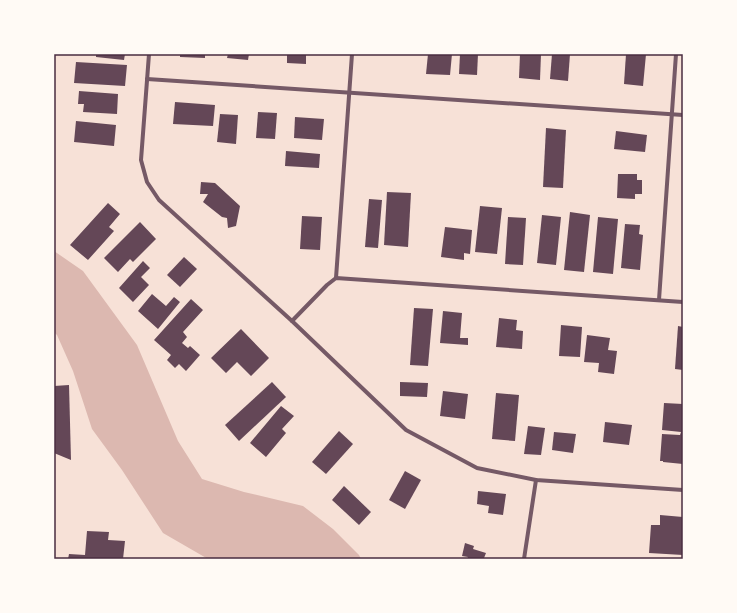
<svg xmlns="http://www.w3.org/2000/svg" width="737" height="613" font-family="'Noto Sans',sans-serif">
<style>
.water{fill:#dcb8b0}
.building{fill:#644757}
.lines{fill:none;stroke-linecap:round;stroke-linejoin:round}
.minor{stroke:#755966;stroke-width:4}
.neatline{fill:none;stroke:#4a2c40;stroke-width:1.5}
</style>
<rect width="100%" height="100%" fill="#f7e1d7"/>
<path class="water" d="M54,251L83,271L137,345L178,441L202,479L244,492L303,506L333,529L359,555L361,559H208L163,533L122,470L92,429L73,371L57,335L54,332Z"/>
<g class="building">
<path d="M96,54H125L124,60L96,57Z"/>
<path d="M180,54H205V58L180,57Z"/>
<path d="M228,54H249L248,60L227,58Z"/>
<path d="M287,54H306V64L287,63Z"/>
<path d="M428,54H452L450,75L426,74Z"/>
<path d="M460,54H478L477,75L459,74Z"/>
<path d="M520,54H541L540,80L519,78Z"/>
<path d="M552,54H570L568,81L550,79Z"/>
<path d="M626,54H646L643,86L624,84Z"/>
<path d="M76,62L127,65L125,86L74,83Z"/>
<path d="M79,91L118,94L117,114L83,112L84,104H78Z"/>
<path d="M175,102L215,105L213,126L173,124Z"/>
<path d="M258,112L277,113L275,139L256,138Z"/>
<path d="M220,114L238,115L236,144L217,142Z"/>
<path d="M295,117L324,119L322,140L294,138Z"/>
<path d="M76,121L116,125L114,146L74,142Z"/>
<path d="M546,128L566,130L563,188L543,187Z"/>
<path d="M616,131L647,135L645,152L614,149Z"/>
<path d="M286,151L320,154L319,168L285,166Z"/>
<path d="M618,174H637V180H642V194H635V199L617,198Z"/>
<path d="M201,182L215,183L240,206L236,226L228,228L227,218L222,217L203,202L208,194H200Z"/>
<path d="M387,192L411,193L408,247L384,245Z"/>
<path d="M369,199L382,200L378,248L365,247Z"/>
<path d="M108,203L120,214L109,227L114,231L88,260L70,245Z"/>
<path d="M480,206L502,208L497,254L475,252Z"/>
<path d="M570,212L590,215L584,272L564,270Z"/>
<path d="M542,215L561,217L556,265L537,263Z"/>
<path d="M302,216L322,217L320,250L300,249Z"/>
<path d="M508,217L526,218L523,265L505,264Z"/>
<path d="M598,217L618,219L613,274L593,272Z"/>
<path d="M140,222L156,239L133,262L130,259L118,272L104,258Z"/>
<path d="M625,224L640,225L639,234L643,235L640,270L621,268Z"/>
<path d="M445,227L472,230L470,254L464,253V260L441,257Z"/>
<path d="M184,257L197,269L180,287L167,275Z"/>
<path d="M143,261L150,268L141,277L149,285L133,302L119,288Z"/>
<path d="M152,294L166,306L174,297L180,302L158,329L138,311Z"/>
<path d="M191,299L203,310L183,332L187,337L182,343L188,348L190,346L200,355L186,371L179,364L175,368L167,360L171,355L154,340Z"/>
<path d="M414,308L433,309L428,366L410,365Z"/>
<path d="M443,311L462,313L460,338H468V345L440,343Z"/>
<path d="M499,318L517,320L516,330L523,331L522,349L496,347Z"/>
<path d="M561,325L582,327L580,357L559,356Z"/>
<path d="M678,326L683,327V370L675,369Z"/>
<path d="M241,329L269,358L251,376L237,362L226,373L211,358Z"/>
<path d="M587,335L610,338L608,350L617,351L614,374L598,372L599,363L584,362Z"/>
<path d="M272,382L286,397L239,441L225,425Z"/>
<path d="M400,382L428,383L427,397L400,396Z"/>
<path d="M69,385L71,460L54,453V386Z"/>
<path d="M443,391L468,394L465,419L440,416Z"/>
<path d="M496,393L519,395L515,441L492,439Z"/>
<path d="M664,403L683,404V464L663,462V461H660L662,434L680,435L681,432L662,430Z"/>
<path d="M281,406L294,416L282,429L286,433L266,457L250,443Z"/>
<path d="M605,422L632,425L629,445L603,442Z"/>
<path d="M528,426L545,428L541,455L524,454Z"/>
<path d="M339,431L353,444L326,474L312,462Z"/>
<path d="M554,432L576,434L573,453L552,450Z"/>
<path d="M405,471L421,480L405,509L389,500Z"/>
<path d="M344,486L371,512L359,525L332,500Z"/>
<path d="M478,491L506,494L503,515L488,513L489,506L477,504Z"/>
<path d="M660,515L683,517V555L649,553L651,525H660Z"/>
<path d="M87,531L109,532L108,540L125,541L123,559H68L69,554L85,555Z"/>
<path d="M465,543L474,546L473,549L486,553L484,558L488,559H467L468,557L462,556Z"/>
</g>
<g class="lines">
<g class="minor">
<path d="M149,54L141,160L147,182L159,200L292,321L406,430L477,468L536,480L683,490"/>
<path d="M147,79L683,115"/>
<path d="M336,278L352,54"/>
<path d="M659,300L676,54"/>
<path d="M292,321L327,285L336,278L683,302"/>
<path d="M524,559L536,480"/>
</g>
</g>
<rect width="737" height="613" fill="none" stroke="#fffaf5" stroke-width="110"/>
<rect x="55" y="55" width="627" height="503" class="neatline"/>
</svg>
